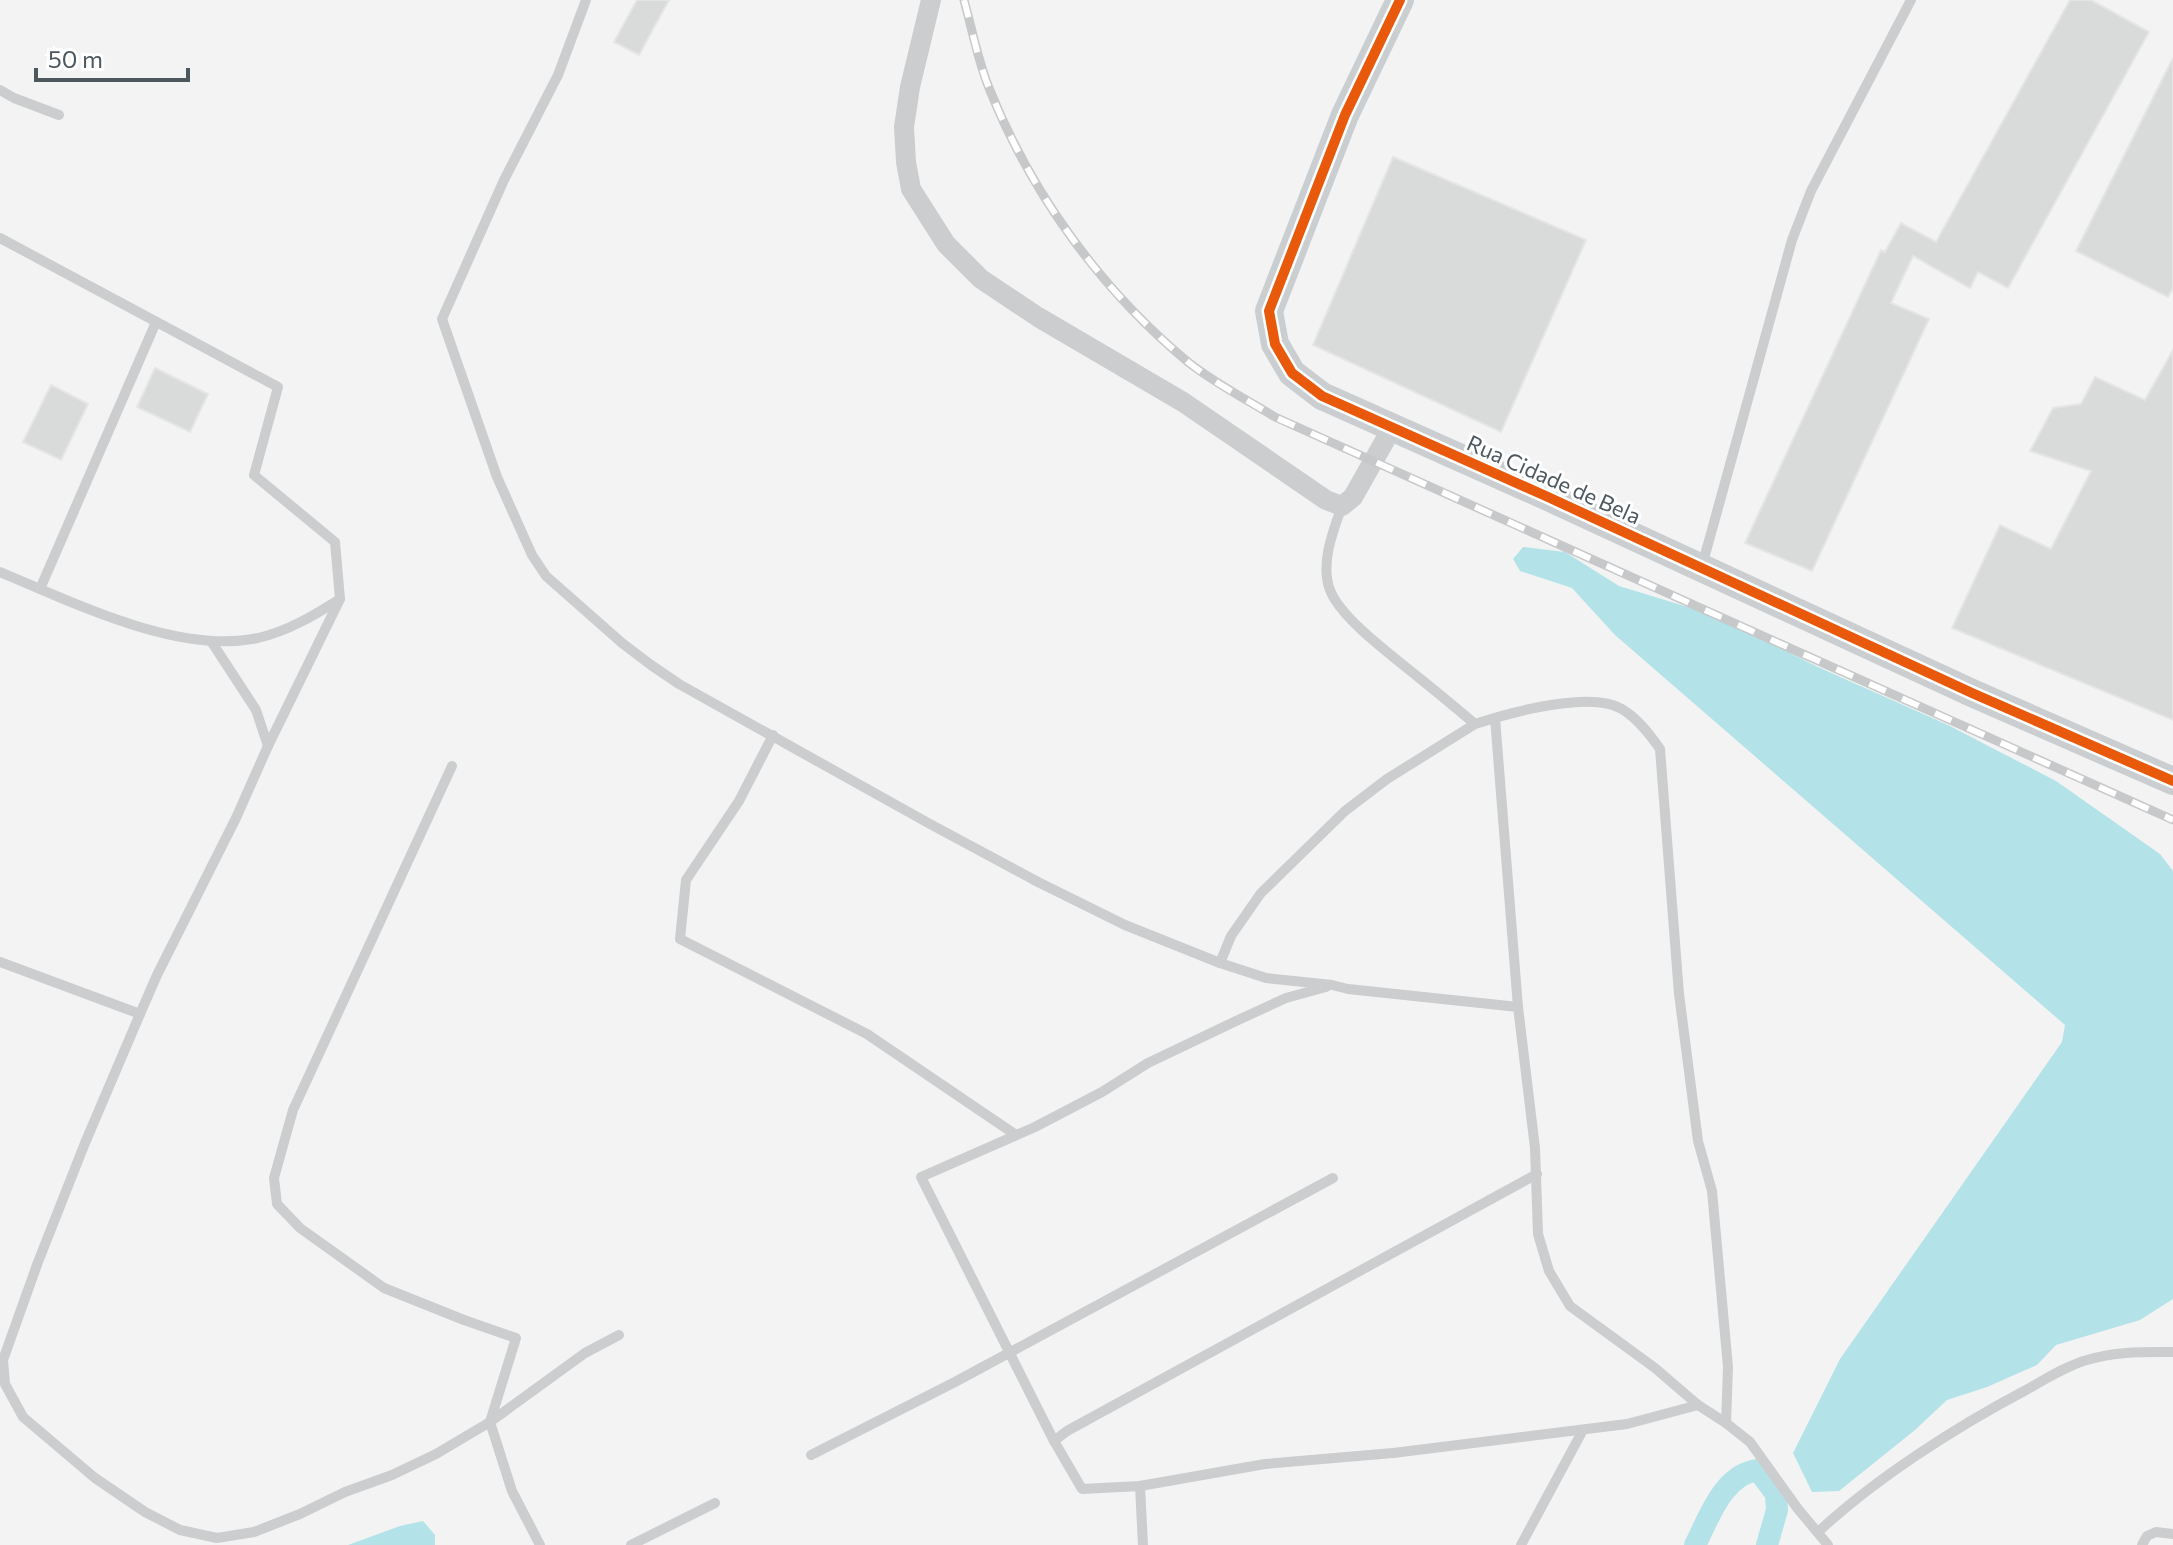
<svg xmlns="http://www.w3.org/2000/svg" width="2173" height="1545" font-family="Commissioner,sans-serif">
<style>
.water{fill:#b3e3e8}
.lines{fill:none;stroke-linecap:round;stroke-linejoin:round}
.canal{stroke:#b3e3e8;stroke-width:22}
.building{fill:#d9dbdb;stroke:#e5e5e5;stroke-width:2}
.lane{stroke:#cbcdce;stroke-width:10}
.street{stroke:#cbcdce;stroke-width:20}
.secondary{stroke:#cbced0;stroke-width:28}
.rail-casing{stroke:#c7c8c9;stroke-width:9}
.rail{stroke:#fff;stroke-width:6;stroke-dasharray:18;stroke-linecap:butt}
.cycleway-casing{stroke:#fff;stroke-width:15}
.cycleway{stroke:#e8590c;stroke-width:10}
.labels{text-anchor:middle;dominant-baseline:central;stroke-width:6;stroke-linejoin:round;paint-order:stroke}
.street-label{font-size:22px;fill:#4c575e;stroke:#fff}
</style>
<rect width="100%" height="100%" fill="#f3f3f3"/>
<g class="water">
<path d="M1523,547L1565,552L1619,586L1714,615L1818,667L1948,725L2056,781L2160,854L2173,871V1299L2140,1320L2056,1345L2037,1365L1987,1387L1947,1400L1915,1430L1839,1491L1812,1492L1793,1453L1840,1359L2062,1042L2065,1025L1615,635L1572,588L1520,571L1513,559Z"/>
<path d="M423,1521L435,1535V1545H348L400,1526Z"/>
</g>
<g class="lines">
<path class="canal" d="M1695,1545C1709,1518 1723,1474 1758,1470L1776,1494L1777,1510L1767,1545"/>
</g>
<g class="building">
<path d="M637,0H669L639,55L614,42Z"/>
<path d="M2070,0H2091L2149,32L2008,288L1978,272L1970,288L1913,256L1891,303L1929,319L1812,571L1745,543L1881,250L1885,252L1901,223L1936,242Z"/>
<path d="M2173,58V288L2168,297L2076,251Z"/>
<path d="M1393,157L1586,240L1501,432L1313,345Z"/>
<path d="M2173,350V720L1952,628L2000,525L2051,549L2091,471L2030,451L2053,408L2081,404L2095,377L2145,400Z"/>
<path d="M155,368L208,394L190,432L137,407Z"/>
<path d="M51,385L88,404L61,460L23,442Z"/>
</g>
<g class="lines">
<g class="lane">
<path d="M586,0L558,75L504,180L442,319L497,477L532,555L546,576L622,643L651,665L679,684L930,824L1038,882L1125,925L1220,963L1266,978L1332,985L1348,989L1518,1007L1535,1148L1538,1234L1549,1271L1570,1306L1655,1368L1698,1405L1726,1423L1750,1442L1798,1509L1828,1545"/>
<path d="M0,90L14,98L59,115"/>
<path d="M0,238L278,387L254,475L335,542L340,599L268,746L236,818L157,975L140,1014"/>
<path d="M1342,506C1333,531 1320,564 1330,590C1341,619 1394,657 1418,677C1437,692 1456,708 1475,724C1508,713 1591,690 1622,709C1638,719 1649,733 1660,749L1679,994L1698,1141L1712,1191L1728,1367L1726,1423"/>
<path d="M1702,566L1792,240L1811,191L1911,0"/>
<path d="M0,572C73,602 177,655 258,638C288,631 315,615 340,599"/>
<path d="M40,589L156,322"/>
<path d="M211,641L256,710L268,746"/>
<path d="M1495,718L1518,1007"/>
<path d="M773,735L739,801L686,880L680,939L867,1034L1016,1135"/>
<path d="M452,766L293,1110L274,1178L277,1204L300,1228L384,1288L464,1320L516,1338L490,1422L512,1491L540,1545"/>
<path d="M0,962L140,1014L85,1143L38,1262L3,1360L5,1384L23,1417L95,1478L145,1512L180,1530L217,1538L254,1532L300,1514L345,1492L392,1475L436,1454L490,1422L585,1353L619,1335"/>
<path d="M1220,963L1231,936L1261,893L1345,811L1387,779L1475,724"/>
<path d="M1537,1174L1067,1431L1054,1441L1082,1489L1140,1486L1265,1464L1393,1453L1627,1424L1698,1405"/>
<path d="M1054,1441L921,1177L1035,1127L1102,1092L1148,1063L1236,1021L1286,998L1326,987"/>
<path d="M811,1455L955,1382L1333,1178"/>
<path d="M1140,1486L1143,1545"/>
<path d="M1818,1532C1876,1478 1956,1427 2026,1390C2046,1379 2066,1366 2087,1360C2116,1351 2144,1352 2173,1352"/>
<path d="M631,1545L715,1503"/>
<path d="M1521,1545L1583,1430"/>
<path d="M2142,1545L2147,1536L2156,1532L2173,1534"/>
</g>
<path class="street" d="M931,0L910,87L904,127L906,162L911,189L946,244L981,279L1038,317L1183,402L1326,500L1342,506L1353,497L1392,428"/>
<path class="secondary" d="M1400,0L1345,115L1269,311L1275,344L1292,373L1322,396L1548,497L1972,693L2173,781"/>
<defs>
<path id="rail" d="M964,0C972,29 978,61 989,88C1031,193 1100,289 1188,362C1213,382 1247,400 1275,417L2173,820"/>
</defs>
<use href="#rail" class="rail-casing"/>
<use href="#rail" class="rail"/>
<defs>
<path id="cycleway" d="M1400,0L1345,115L1269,311L1275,344L1292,373L1322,396L1548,497L1972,693L2173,781"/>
</defs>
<use href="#cycleway" class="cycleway-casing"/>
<use href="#cycleway" class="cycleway"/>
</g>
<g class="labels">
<g class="street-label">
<text transform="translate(1554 479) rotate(24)">Rua Cidade de Bela</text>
</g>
</g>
<path d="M36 68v12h152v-12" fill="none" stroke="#4c575e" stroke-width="4"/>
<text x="48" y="68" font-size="24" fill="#4c575e" stroke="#ffffff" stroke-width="6" paint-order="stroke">50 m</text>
</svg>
